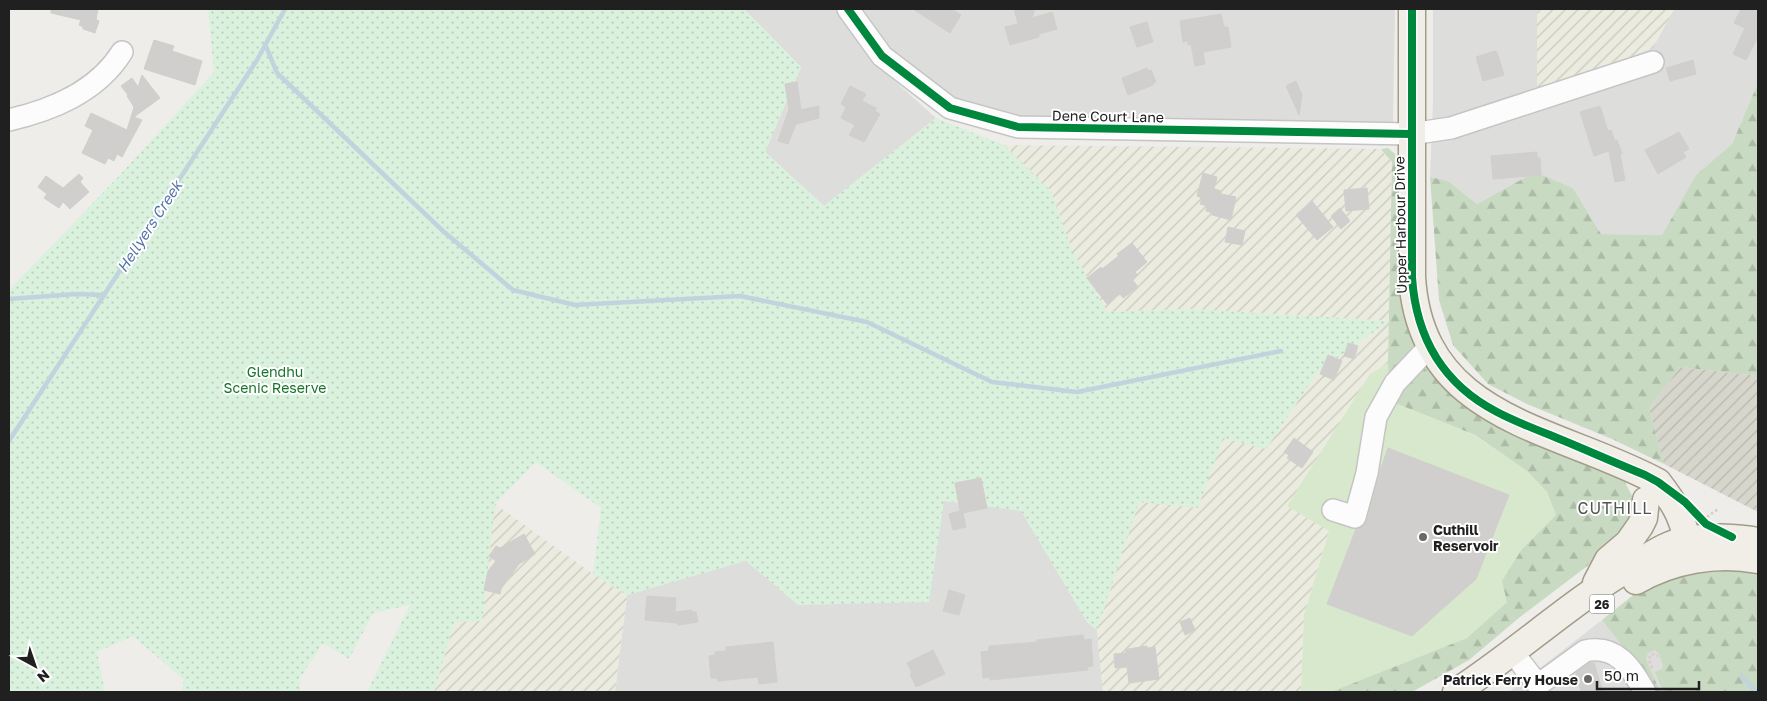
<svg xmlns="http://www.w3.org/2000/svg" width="1767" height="701" font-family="'Golos Text',sans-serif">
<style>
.residential{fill:#dddddb}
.construction{fill:url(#construction-furrows)}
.farmland{fill:url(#farmland-furrows)}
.grass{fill:#d8e8cc}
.forest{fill:url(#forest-firs)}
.park{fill:url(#park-dots)}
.parking{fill:#dededc}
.pier{fill:#dddddc}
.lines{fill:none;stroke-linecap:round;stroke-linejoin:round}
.stream{stroke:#c0d4de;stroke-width:4.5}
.building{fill:#d1cfcd;stroke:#d1cfcc}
.minor-casing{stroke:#c5c5c4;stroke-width:24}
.major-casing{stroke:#a29d89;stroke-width:29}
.path{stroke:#d6ccc9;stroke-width:2.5;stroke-dasharray:2.5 2.5;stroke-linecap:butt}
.minor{stroke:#fcfcfc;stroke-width:21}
.major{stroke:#f1ede7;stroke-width:26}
.cycleway-casing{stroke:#fff;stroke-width:11}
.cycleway{stroke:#00873e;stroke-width:8}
.poi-dot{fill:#686867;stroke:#fff;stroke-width:2}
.labels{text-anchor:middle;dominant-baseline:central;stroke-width:4;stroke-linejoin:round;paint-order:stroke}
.shield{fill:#fff;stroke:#636363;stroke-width:1}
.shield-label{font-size:12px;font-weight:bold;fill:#202020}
.street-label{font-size:14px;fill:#202020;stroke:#fff}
.park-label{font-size:14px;fill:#17752a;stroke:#fff}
.poi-label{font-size:14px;font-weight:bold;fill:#202020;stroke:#fff;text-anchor:start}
.water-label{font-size:15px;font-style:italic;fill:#5675a7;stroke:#fff}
.quarter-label{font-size:16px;letter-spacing:1px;fill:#535353;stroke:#fff}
</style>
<defs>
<pattern id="construction-furrows" width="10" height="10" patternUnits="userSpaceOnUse" patternTransform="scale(1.25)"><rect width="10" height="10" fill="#d6d6cc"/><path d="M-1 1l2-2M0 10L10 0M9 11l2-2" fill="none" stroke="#b7b7af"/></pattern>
<pattern id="farmland-furrows" width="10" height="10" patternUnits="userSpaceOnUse" patternTransform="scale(1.25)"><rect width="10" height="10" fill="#ebecdf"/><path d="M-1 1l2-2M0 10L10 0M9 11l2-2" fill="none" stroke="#c9cabf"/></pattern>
<pattern id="forest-firs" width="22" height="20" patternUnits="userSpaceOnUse" patternTransform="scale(1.25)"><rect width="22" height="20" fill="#c8dac2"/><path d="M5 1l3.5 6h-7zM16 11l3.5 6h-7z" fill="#acbba6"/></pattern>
<pattern id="park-dots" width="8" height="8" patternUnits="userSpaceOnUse" patternTransform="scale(1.25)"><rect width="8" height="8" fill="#daf1dd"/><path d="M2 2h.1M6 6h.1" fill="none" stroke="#bbcebd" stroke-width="1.8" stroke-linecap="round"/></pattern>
</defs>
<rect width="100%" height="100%" fill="#eeedea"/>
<g class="residential">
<path d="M744,9H839L872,61L936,118L824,206L765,152L801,67Z"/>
<path d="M863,9H1395L1393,122L1020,119L945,95L890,50Z"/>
<path d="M1433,9H1537V94L1652,48L1674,9H1758V83L1732,144L1696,175L1662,235L1601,234L1573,188L1535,172L1477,204L1448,181L1430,177L1433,102Z"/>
<path d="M944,501L1021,510L1087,622L1097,630L1103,692H615L627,595Z"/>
<path d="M1602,620L1635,663L1652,692H1509Z"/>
</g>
<path class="construction" d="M1680,367L1758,376V512L1664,464L1649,408Z"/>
<g class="farmland">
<path d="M1537,9H1674L1653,48L1537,94Z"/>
<path d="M1004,145L1381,149L1392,162L1388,363L1370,374L1329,531L1304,615L1301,692H1103L1097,630L1139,502L1223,438L1317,373L1388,321L1191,309L1107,312L1072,250L1051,191Z"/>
<path d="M495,504L593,574L627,595L615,692H434L454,622Z"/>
</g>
<path class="grass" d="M1388,363L1390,401L1474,435L1527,471L1547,492L1556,515L1522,549L1507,602L1467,638L1336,691L1301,692L1304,615L1329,531L1287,506L1370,374Z"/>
<g class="forest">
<path d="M1758,83V376L1680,367L1649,408L1664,464L1612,439L1527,404L1488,384L1453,345L1439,300L1430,177L1448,181L1477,204L1535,172L1573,188L1601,234L1662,235L1696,175L1732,144Z"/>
<path d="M1388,148L1395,154L1397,175V281L1412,339L1442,379L1619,471L1639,509L1615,545L1520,617L1469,660L1412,692H1331L1467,638L1507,602L1502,581L1522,549L1556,515L1547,492L1527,471L1475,435L1390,401L1388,363L1392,162L1381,149Z"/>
<path d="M1735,566L1758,570V692H1652L1635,663L1602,620L1647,584L1687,571Z"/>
</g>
<path class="park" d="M208,9H744L801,67L765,152L824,206L936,118L1004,145L1051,191L1072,250L1107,312L1191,309L1389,321L1317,373L1266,449L1223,438L1198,508L1139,502L1097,630L1087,622L1021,511L944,501L929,602L798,605L746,561L627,595L593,574L601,508L536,462L495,504L482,621L454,622L434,692H367L410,605L373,613L349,659L323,643L300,678V692H181L184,680L133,636L97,652L105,692H9V290L118,177L214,72Z"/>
<path class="parking" d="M1597,661L1615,663L1636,692H1607Z"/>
<path class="pier" d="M1655,650L1659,654L1663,665L1662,669L1655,672L1664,692H1660L1646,659L1648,653Z"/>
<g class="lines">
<g class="stream">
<path d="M265,44L277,73L443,231L513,290L575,305L740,296L867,322L992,382L1077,392L1281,351"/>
<path d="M9,299L76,294L104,295"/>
<path d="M9,441L257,60L285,9"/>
<path d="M1741,676L1757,692"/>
</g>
</g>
<g class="building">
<path d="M51,9H98L96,20L99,21L95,33L83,29V27L79,25L81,20L51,13Z"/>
<path d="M913,9H952L961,15L950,33Z"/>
<path d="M1014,9H1035L1032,18L1052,12L1057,29L1039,34V37L1010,45L1005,27L1018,24Z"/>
<path d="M1741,9H1758V37L1746,60L1733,54L1745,28L1734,23Z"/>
<path d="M1221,14L1224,27H1228L1231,47L1203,52L1205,64L1195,66L1191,44L1188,45V41L1183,42L1180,21Z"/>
<path d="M1147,22L1153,42L1137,47L1130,27Z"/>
<path d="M154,40L174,46L172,51L202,61L195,85L144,69Z"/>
<path d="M1495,51L1497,52L1504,75L1483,81L1476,57Z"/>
<path d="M1693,60L1696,74L1670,81L1666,68Z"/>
<path d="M1147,68L1148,71L1151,70L1156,82L1153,83V85L1128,95L1122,78Z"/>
<path d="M142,75L160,98L134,117L142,120L122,157L117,154L114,161L108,158L105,164L82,153L93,130L85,126L91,113L127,130L134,107L127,96L128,95L121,86L132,78L138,87Z"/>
<path d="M1296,81L1302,95L1299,115L1286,86Z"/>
<path d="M797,82L801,110L819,106V118L796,124L788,144L778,141L789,109L785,84Z"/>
<path d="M850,86L866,94L862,101L876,108L875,111L880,114L864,142L849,135L855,125L841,118L846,107L841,104Z"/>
<path d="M1600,106L1608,131L1611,130L1615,141L1617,140L1622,154H1620L1625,180L1615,182L1609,151L1594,156L1580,112Z"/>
<path d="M1679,132L1689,149L1683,152L1686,157L1658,174L1645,150Z"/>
<path d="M1537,152V158H1540L1541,175L1493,179L1491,156Z"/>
<path d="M1203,173L1217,177L1214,189L1221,191V194L1236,197L1231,220L1212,215L1213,213L1206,211L1207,206L1200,204L1202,198L1197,196Z"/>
<path d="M79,174L83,178L80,182L89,192L70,209L63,202L59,208L44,198L47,194L38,187L46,176L63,188Z"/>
<path d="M1367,188L1369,209L1346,211L1344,190Z"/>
<path d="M1312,201L1333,227L1317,240L1296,215Z"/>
<path d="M1340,208L1350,221L1341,229L1331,216Z"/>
<path d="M1228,227L1245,231L1242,245L1225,242Z"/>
<path d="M1132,243L1147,262L1135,272L1138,275L1132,279L1138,287L1123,298L1120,294L1107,304L1087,278L1101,267L1102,269L1119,256L1117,254Z"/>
<path d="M1348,343L1358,346L1354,359L1344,356Z"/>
<path d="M1328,355L1342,361L1334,380L1320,374Z"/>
<path d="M1294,438L1313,452L1302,468L1287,458L1289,455L1284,452Z"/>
<path d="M1388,448L1509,495L1476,579L1412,636L1327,604L1356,529L1363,526L1367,520L1381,468Z"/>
<path d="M981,478L987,508L963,513L966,527L953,530L949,514L960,511L955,483Z"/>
<path d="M524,534L535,554L519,564L501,589L500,594L484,590L488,571L496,561L489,556L496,546L500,548Z"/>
<path d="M949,590L965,595L959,615L943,611Z"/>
<path d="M647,596L676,598L675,612L692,610V612H696L698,622L678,625L677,623L645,620Z"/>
<path d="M1190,618L1195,630L1185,635L1180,622Z"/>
<path d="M1083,635L1084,640L1091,639L1093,666L1087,667L1088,670L990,680V677L983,678L981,652L989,651V646L1037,642V640Z"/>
<path d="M773,642L777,682L759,684L758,677L718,681L717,678H711L709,656L715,655V652L726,651V647Z"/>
<path d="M1147,646V648L1155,647L1159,679L1129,683L1127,667L1115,668L1114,654L1126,653V650L1128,649Z"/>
<path d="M933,650L945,674L916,687L910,674L912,673L907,663Z"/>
<path d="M1590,663H1594L1603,692H1581L1576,673Z"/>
</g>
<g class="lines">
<defs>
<g id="minor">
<path d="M848,9L882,56L950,108L1018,127L1411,134L1451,128L1653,62"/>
<path d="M9,120C52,110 97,92 122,52"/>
<path d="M1333,510L1355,517L1367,473L1376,417L1395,383L1429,347"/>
<path d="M1521,663L1538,685L1585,651C1617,644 1631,668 1645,692"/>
</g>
<g id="major">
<path d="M1412,9V277C1421,421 1556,427 1658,482C1674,503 1681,514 1687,539"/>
<path d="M1636,581C1672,560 1717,552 1758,560"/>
<path d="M1596,583L1608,560L1628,543L1640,526L1644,518L1646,500"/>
<path d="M1456,692C1519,651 1574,599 1639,562C1654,553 1669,543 1686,540C1707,536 1737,537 1758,541"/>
</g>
</defs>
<use href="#minor" class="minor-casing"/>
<use href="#major" class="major-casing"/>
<g class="path">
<path d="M1707,517L1718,509"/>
<path d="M1652,668L1649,660L1650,656L1654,654L1658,656"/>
</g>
<use href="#minor" class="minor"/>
<use href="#major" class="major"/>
<defs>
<g id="cycleway">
<path d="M848,9L882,56L950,108L1018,127L1411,134"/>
<path d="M1412,9V277C1416,337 1443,384 1497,412C1514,421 1532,428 1550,435C1582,448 1613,462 1645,475L1658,482L1685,502L1706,524L1732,537"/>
</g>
</defs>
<use href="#cycleway" class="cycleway-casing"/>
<use href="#cycleway" class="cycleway"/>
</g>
<g class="poi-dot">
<circle cx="1423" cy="537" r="5"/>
<circle cx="1588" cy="679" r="5"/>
</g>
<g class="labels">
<rect class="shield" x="1589.5" y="594.5" width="25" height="19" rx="4"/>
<g class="shield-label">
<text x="1602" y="604">26</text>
</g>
<g class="street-label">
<text transform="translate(1108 116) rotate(1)">Dene Court Lane</text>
<text transform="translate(1400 225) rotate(-91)">Upper Harbour Drive</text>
</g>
<g class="park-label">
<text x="275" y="371">Glendhu<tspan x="275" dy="16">Scenic Reserve</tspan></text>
</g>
<g class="poi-label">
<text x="1433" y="529">Cuthill<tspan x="1433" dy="16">Reservoir</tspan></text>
<text x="1578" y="679" text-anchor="end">Patrick Ferry House</text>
</g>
<g class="water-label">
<text transform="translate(149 226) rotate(-57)">Hellyers Creek</text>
</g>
<g class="quarter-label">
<text x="1615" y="508">CUTHILL</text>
</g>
</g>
<rect width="1767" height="701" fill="none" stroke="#202020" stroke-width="20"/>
<g transform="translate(35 666) rotate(140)" stroke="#ffffff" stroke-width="4" paint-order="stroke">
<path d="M0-4L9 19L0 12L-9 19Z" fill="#202020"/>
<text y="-8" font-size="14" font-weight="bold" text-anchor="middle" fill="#202020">N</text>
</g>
<path d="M1597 681v8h102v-8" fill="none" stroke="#202020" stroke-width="2.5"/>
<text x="1604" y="681" font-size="15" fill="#202020" stroke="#ffffff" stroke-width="4" paint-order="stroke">50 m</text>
</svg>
